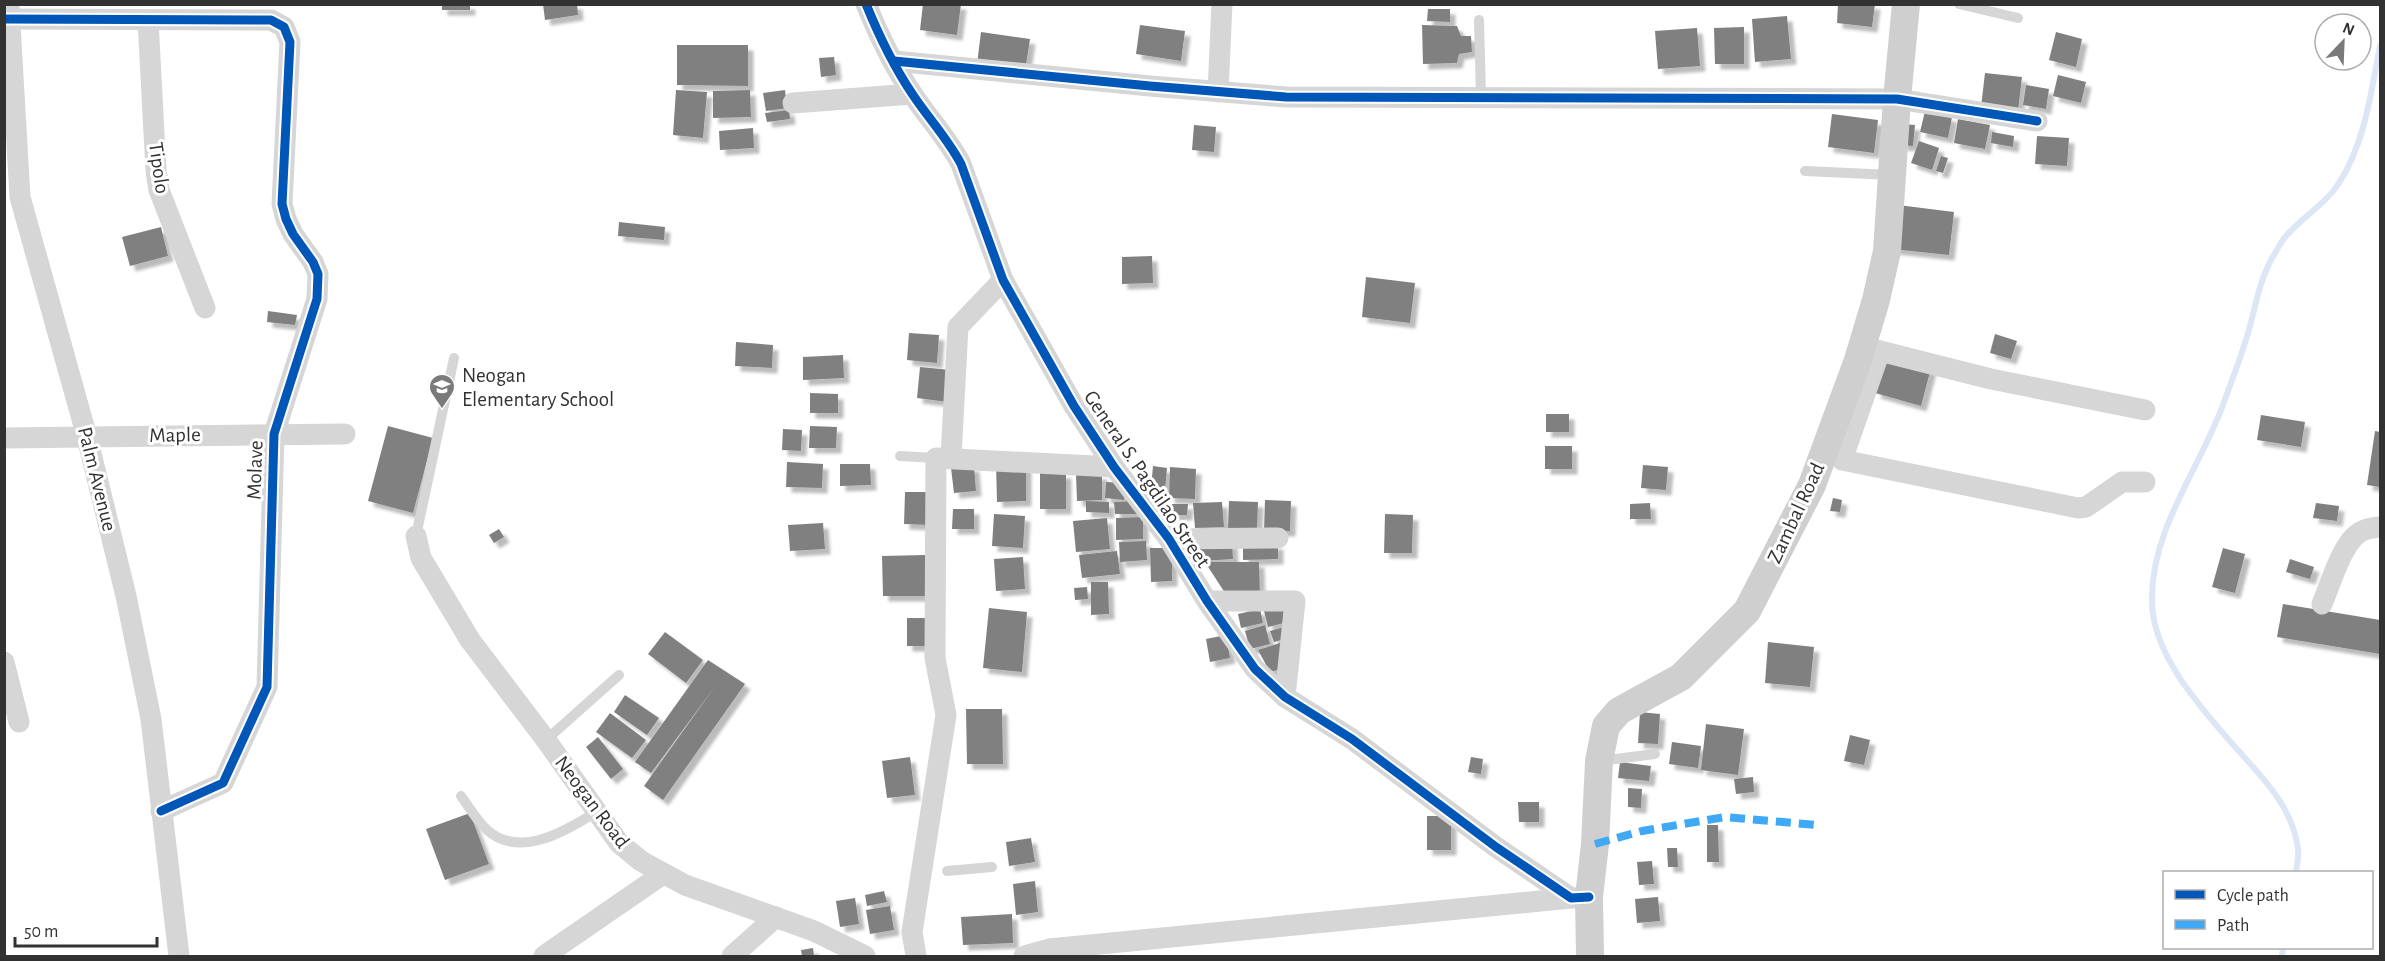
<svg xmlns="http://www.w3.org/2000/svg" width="2385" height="961" font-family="'Alegreya Sans',sans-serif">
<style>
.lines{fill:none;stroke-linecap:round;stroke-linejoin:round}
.stream{stroke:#dce6f4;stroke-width:6}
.building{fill:#808080;filter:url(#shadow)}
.lane{stroke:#d6d6d6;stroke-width:10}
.street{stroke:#d6d6d6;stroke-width:21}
.secondary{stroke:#cfcfcf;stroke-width:28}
.quiet{stroke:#3fa9f5;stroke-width:8;stroke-dasharray:15 8;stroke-linecap:butt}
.cycleway-casing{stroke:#fff;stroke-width:13}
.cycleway{stroke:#0057b8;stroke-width:9}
.labels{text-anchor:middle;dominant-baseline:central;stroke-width:6;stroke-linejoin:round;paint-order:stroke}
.street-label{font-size:21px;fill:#323232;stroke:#fff}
.poi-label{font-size:21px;fill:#323232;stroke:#fff;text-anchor:start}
</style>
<defs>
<filter id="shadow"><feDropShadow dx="5.5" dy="5.5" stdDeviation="1.5" flood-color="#0004"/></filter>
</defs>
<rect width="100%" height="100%" fill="#fff"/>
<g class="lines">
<g class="stream">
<path d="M2296,872C2297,865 2299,856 2298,849C2293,807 2262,777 2236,748C2202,709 2152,655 2152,601C2151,529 2199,470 2223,405C2232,379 2243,353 2250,326C2256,303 2260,281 2271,260C2276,252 2280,243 2286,236C2302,217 2325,205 2339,183C2365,143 2371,92 2380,46"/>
<path d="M2282,956L2283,948"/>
</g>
</g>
<g class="building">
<rect x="442" y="4" width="28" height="6"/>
<path d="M543,4H577L578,15L545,20Z"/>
<path d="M923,4H961L957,35L920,30Z"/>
<path d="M1838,4H1875L1872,27L1837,23Z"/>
<path d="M1428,9H1450V22L1427,21Z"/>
<path d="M1787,16L1791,59L1755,62L1752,19Z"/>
<path d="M1140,25L1185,31L1181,61L1136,54Z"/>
<path d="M1422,25L1457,26L1461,36H1471L1472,52L1459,54L1457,63L1423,64Z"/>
<path d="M1744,27V64H1715L1714,28Z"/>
<path d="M1697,28L1700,66L1658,69L1655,31Z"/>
<path d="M981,32L1030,39L1025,71L977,64Z"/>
<path d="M2056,32L2082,39L2076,67L2049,60Z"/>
<path d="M677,45H748V86L677,85Z"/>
<path d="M834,57L836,75L821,77L819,58Z"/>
<path d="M1985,73L2022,77L2018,111L1981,107Z"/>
<path d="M2058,75L2086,82L2081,103L2053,96Z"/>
<path d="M2026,85L2049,89L2046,109L2023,105Z"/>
<path d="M676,90L707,92L703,138L673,135Z"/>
<path d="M750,90L751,117L713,118V91Z"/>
<path d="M785,90L787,108L766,111L763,93Z"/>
<path d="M789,110L790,119L767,122L765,113Z"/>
<path d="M1925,111L1952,117L1948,138L1920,132Z"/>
<path d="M1832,114L1878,120L1874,153L1828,147Z"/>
<path d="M1958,119L1990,125L1985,149L1954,143Z"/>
<path d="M1903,124L1915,125L1913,146L1901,145Z"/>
<path d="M1194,125L1216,127L1214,152L1192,150Z"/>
<path d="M753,128L754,148L720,150L719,131Z"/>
<path d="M1992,132L2014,136L2013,147L1991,143Z"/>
<path d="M2037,136L2069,138L2067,166L2035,164Z"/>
<path d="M1919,141L1939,148L1932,170L1911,163Z"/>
<path d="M1941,156L1948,158L1943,173L1936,171Z"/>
<path d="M1898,205L1954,212L1949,255L1892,249Z"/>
<path d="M619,222L665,227L664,240L618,236Z"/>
<path d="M161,227L168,256L130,266L122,237Z"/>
<path d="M1152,256L1153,283L1122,284V257Z"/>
<path d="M1366,277L1415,283L1410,323L1362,317Z"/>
<path d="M268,311L297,315L295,325L267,322Z"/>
<path d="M909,333L939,335L937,363L907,360Z"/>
<path d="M1995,334L2017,341L2011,359L1990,353Z"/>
<path d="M736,342L773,345L772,368L735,366Z"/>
<path d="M843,355L844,378L803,380V357Z"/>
<path d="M1885,356L1931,368L1921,406L1875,393Z"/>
<path d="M920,367L951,370L948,402L917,398Z"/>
<path d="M810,393L838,394V413H810Z"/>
<rect x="1546" y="414" width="23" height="18"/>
<path d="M2261,415L2305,422L2301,447L2257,440Z"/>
<path d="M388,426L433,438L413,513L368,501Z"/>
<path d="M810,426L837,427L836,448H809Z"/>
<path d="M783,429L802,430L801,451L782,450Z"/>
<path d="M2375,431L2380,432V487L2367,485Z"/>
<rect x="1545" y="446" width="27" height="23"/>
<path d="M787,462L823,464L822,488L786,487Z"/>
<path d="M1026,463V501L997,502L996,464Z"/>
<path d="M840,464H870L871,485L840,486Z"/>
<path d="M1643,465L1668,467L1666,490L1641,488Z"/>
<path d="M974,466L976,491L954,493L951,468Z"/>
<path d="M1153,466L1167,468L1165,490L1151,488Z"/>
<path d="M1170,467L1196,469L1195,499L1169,498Z"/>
<rect x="1040" y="473" width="26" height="36"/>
<path d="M1102,474V500L1077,501L1076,475Z"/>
<path d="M1106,482L1125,483L1124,500L1105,498Z"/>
<path d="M905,492H930V525L904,524Z"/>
<path d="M1833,498L1842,500L1840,512L1830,511Z"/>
<path d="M1265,500L1291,501L1290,531H1264Z"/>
<path d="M1086,501L1109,502V513L1086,512Z"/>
<path d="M1137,501V514H1115L1114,502Z"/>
<path d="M1229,501L1258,502L1257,529L1228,528Z"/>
<path d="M1222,502L1224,527L1195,528L1193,503Z"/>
<path d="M1650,503L1651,519H1630V504Z"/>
<path d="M2316,503L2339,506L2337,521L2313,518Z"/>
<path d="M1172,504H1188L1187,515H1172Z"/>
<path d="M953,509H974V529H952Z"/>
<path d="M994,514L1025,516L1023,548L992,546Z"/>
<path d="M1385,514L1413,515L1412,553H1384Z"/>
<path d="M1143,517V539L1116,540V518Z"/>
<path d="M1107,518L1110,549L1076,552L1073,521Z"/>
<path d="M823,523L825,549L790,551L788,525Z"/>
<path d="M499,529L504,537L494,543L489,535Z"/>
<path d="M1146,541L1147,560L1120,562L1119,542Z"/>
<path d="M1232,542L1233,559L1201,561L1200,543Z"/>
<path d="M1278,544V559L1243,560V545Z"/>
<path d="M1150,548H1172V581L1151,582Z"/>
<path d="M2223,548L2245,554L2235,593L2212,587Z"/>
<path d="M1117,551L1120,574L1082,578L1079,555Z"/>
<path d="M925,555L926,596H883L882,556Z"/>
<path d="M1023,557L1025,589L996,591L994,559Z"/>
<path d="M2290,559L2314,567L2310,579L2286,572Z"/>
<path d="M1205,562H1259L1260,597L1227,596Z"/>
<path d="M1091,582H1108L1109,614L1091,615Z"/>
<path d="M1087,587L1088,599L1075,600L1074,588Z"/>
<path d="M1283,602L1288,622L1268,627L1263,607Z"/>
<path d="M2283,604L2380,620V654L2277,637Z"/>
<path d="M989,608L1027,612L1022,672L983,668Z"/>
<path d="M1260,609L1263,623L1241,628L1238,614Z"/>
<rect x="907" y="618" width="24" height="28"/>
<path d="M1265,625L1270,644L1250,649L1245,631Z"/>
<path d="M1284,627L1288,638L1274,642L1270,631Z"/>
<path d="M665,632L703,660L686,683L648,654Z"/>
<path d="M1226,635L1230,658L1210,662L1206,639Z"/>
<path d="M1283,642L1285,668L1270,672L1258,650Z"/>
<path d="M1768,642L1814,647L1810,687L1765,683Z"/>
<path d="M708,660L745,684L663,800L644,786L716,685L651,773L635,762Z"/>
<path d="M625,695L659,718L647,735L614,712Z"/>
<path d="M966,709H1002L1003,764H967Z"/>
<path d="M1640,712L1660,714L1658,744L1638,743Z"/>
<path d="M610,713L646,740L632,758L596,732Z"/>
<path d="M1706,724L1744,729L1738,775L1701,770Z"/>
<path d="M1850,735L1870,740L1864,765L1844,761Z"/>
<path d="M598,737L623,769L611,779L586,747Z"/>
<path d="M1672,742L1701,746L1698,768L1669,764Z"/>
<path d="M910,757L915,795L887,798L882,761Z"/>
<path d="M1471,757L1483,759L1481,774L1468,772Z"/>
<path d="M1620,762L1651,766L1649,781L1618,778Z"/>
<path d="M1753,777L1754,792L1736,794L1734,779Z"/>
<path d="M1628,788L1642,789L1641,808L1628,807Z"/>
<path d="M1518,802H1539V822H1519Z"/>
<path d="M470,813L489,864L445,880L426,829Z"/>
<rect x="1427" y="816" width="24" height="34"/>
<path d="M1707,825H1718L1719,862H1707Z"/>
<path d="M1031,838L1035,862L1009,866L1006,842Z"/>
<path d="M1667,848H1677L1678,867H1668Z"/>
<path d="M1652,861L1654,884L1639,885L1637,862Z"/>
<path d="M1035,881L1038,912L1016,915L1013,884Z"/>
<path d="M884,891L887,902L867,906L865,895Z"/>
<path d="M1658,897L1660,921L1637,923L1635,899Z"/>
<path d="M855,898L859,924L840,927L836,901Z"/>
<path d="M890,906L894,930L870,934L866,910Z"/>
<path d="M1012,914L1013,943L963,945L961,917Z"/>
<path d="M813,948L814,956H802L801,950Z"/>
</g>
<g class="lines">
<g class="lane">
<path d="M1959,4L2018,18"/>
<path d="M1479,20L1481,96"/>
<path d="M1805,171L1892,175"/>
<path d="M900,456L936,458"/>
<path d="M416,536L454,358"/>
<path d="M546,740L619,675"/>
<path d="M1600,761L1655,754"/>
<path d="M461,796C469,807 477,821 487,830C520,859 566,831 596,812"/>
<path d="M947,871L992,867"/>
</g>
<g class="street">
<path d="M866,4C879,36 894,67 913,95C929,119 948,139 961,164L1003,280L1074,406L1114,467L1169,539L1207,601L1255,669L1285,697L1352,739L1496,847L1571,898L1589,897"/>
<path d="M9,7L20,197L87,437L126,596L151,719L179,956"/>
<path d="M4,19L271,20L284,27L290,42L282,204L286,219L293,234L313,262L318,274L317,299L274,434L267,687L223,783L161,811"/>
<path d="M148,20L156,171L159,190L205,308"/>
<path d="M894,61L1150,86L1286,97L1897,99L2037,121"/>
<path d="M1218,92L1222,4"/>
<path d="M793,103L912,94"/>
<path d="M1868,348L1991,379L2145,410"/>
<path d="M1880,351L1842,460L2078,508L2086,507L2122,482H2145"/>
<path d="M4,438L345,434"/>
<path d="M951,457L958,327L1003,280"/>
<path d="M416,536L421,558L470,640L546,740L619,843L641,861L685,885L814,931L865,956"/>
<path d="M1169,539L1278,538"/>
<path d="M1207,601H1295L1285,697"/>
<path d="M2322,604C2330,585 2340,551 2354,537C2361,529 2371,528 2380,527"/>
<path d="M4,662L19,722"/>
<path d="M544,956L663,874"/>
<path d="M732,956L776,917"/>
<path d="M916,956L912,932L946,715L935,658L936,458L1114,467"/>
<path d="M1024,956L1049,949L1571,898"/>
</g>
<path class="secondary" d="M1590,956L1589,897L1595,844L1599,761L1606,726L1619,711L1681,677L1747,611L1812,485L1858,360L1876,300L1887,251L1897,99L1906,4"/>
<path class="quiet" d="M1595,844L1642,831L1725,817L1817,825"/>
<defs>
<g id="cycleway">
<path d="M866,4C879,36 894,67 913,95C929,119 948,139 961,164L1003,280L1074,406L1114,467L1169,539L1207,601L1255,669L1285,697L1352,739L1496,847L1571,898L1589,897"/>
<path d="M4,19L271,20L284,27L290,42L282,204L286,219L293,234L313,262L318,274L317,299L274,434L267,687L223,783L161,811"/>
<path d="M894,61L1150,86L1286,97L1897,99L2037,121"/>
</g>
</defs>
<use href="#cycleway" class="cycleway-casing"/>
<use href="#cycleway" class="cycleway"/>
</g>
<defs>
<symbol id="school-pin" viewBox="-11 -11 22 30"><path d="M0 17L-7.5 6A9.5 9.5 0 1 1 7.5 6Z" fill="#7a7a7a" stroke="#fff"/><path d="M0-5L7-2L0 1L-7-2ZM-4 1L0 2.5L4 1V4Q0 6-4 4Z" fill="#fff"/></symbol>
</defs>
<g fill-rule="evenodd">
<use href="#school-pin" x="427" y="372" width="30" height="40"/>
</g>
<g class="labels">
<g class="street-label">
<text transform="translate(159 168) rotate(82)">Tipolo</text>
<text transform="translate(175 435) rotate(-1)">Maple</text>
<text transform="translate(255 470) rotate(-88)">Molave</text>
<text transform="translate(97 479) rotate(76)">Palm Avenue</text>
<text transform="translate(1147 479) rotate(56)">General S. Pagdilao Street</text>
<text transform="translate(1796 513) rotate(-65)">Zambal Road</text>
<text transform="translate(592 802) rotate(53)">Neogan Road</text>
</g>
<g class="poi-label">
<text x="462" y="375">Neogan<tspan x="462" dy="24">Elementary School</tspan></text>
</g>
</g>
<rect width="2385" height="961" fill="none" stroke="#323232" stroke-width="12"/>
<rect x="2163" y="871" width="210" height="78" fill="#ffffff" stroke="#adadad" stroke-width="1.5"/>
<rect x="2175" y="890" width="30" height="9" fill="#0057b8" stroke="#adadad" stroke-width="1.5"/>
<text x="2217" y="901" font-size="18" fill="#323232">Cycle path</text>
<rect x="2175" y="920" width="30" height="9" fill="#3fa9f5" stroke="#adadad" stroke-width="1.5"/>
<text x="2217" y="931" font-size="18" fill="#323232">Path</text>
<g transform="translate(2343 42) rotate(23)"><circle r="28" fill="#ffffff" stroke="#adadad" stroke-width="1.5"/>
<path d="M0-4.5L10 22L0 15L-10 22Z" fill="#7a7a7a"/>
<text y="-9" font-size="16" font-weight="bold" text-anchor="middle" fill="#323232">N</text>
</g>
<path d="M15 937v9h142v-9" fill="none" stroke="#323232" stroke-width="3"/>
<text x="24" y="937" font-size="18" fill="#323232" stroke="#ffffff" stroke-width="4.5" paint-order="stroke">50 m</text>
</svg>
